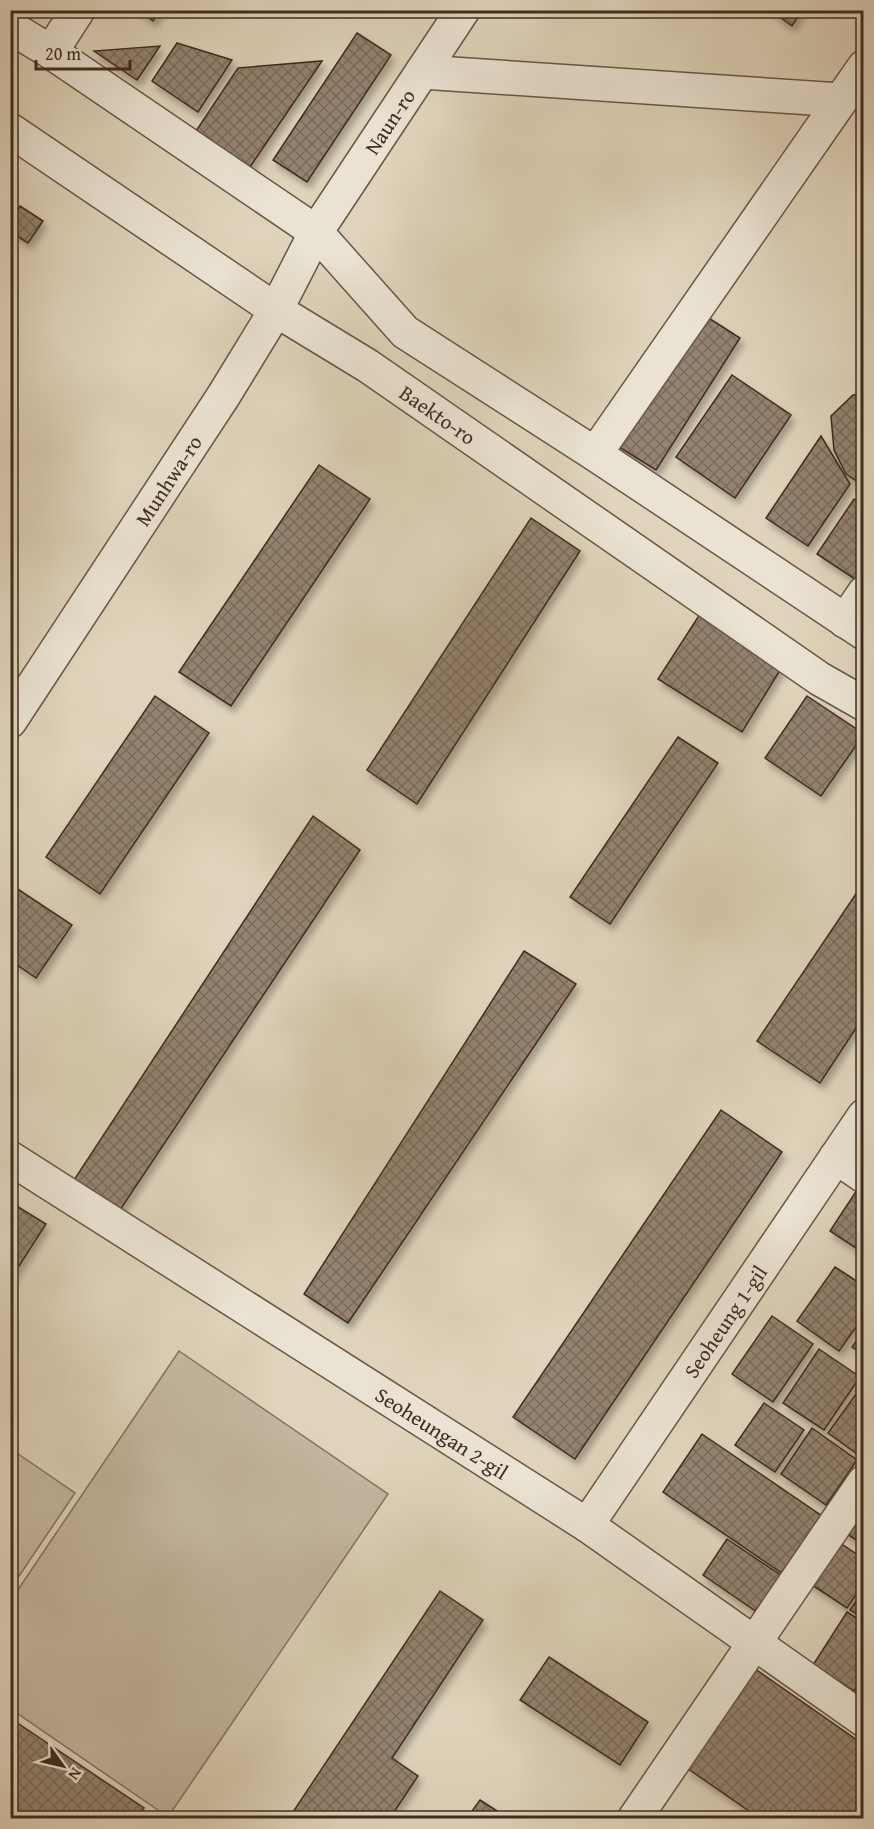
<svg xmlns="http://www.w3.org/2000/svg" width="874" height="1829" font-family="'Gentium Book Plus',serif">
<style>
.grass{fill:#c4b7a0;stroke:#827260;stroke-width:1.5}
.building{fill:url(#building-cross-hatch);stroke:#412c1f;stroke-width:1.5;filter:url(#shadow)}
.lines{fill:none;stroke-linecap:round;stroke-linejoin:round}
.minor-casing{stroke:#685646;stroke-width:36}
.minor{stroke:#eae3d3;stroke-width:33}
.labels{text-anchor:middle;dominant-baseline:central;stroke-width:4.5;stroke-linejoin:round;paint-order:stroke}
.street-label{font-size:21px;fill:#412c1f;stroke:#eae3d3}
</style>
<defs>
<pattern id="building-cross-hatch" width="8" height="8" patternUnits="userSpaceOnUse" patternTransform="scale(1.5)"><rect width="8" height="8" fill="#938370"/><path d="M0 0l8 8M0 8l8-8" fill="none" stroke="#7a6b5b"/></pattern>
<filter id="shadow"><feDropShadow dx="3.5" dy="6" stdDeviation="3" flood-color="#0004"/></filter>
</defs>
<rect width="100%" height="100%" fill="#dfd4bb"/>
<filter id="stains"><feTurbulence type="fractalNoise" baseFrequency=".00333" numOctaves="4"/><feColorMatrix values="0 0 0 0 .2 0 0 0 0 .09 0 0 0 0 .02 0 0 0 .5 -.17"/></filter>
<radialGradient id="worn" r=".72"><stop offset=".6" stop-color="#630" stop-opacity="0"/><stop offset="1" stop-color="#630" stop-opacity=".3"/></radialGradient>
<g class="grass">
<path d="M179,1351L388,1494L168,1817L11,1709V1600Z"/>
<path d="M11,1449L75,1493L11,1588Z"/>
</g>
<g class="building">
<path d="M138,10H160L153,21Z"/>
<path d="M770,10H802L792,26Z"/>
<path d="M357,33L391,55L307,182L273,160Z"/>
<path d="M177,43L232,60L198,112L152,81Z"/>
<path d="M160,46L137,80L94,51Z"/>
<path d="M322,61L250,167L196,131L238,68Z"/>
<path d="M20,206L43,221L28,243L10,232V222Z"/>
<path d="M704,315L740,338L656,470L619,447Z"/>
<path d="M732,375L791,415L735,498L676,457Z"/>
<path d="M864,394V486L846,474L834,450L831,416L853,395Z"/>
<path d="M821,436L850,484L808,546L766,518Z"/>
<path d="M319,465L370,499L231,706L179,672Z"/>
<path d="M854,499L864,506V580L861,583L817,554Z"/>
<path d="M531,518L580,551L417,804L367,770Z"/>
<path d="M700,614L782,667L742,732L658,679Z"/>
<path d="M155,696L209,733L100,894L46,857Z"/>
<path d="M807,696L864,734L821,796L765,758Z"/>
<path d="M678,737L718,763L610,924L570,897Z"/>
<path d="M313,816L360,850L116,1216L72,1183Z"/>
<path d="M864,882V1016L820,1083L757,1041Z"/>
<path d="M10,884L72,925L36,978L10,960Z"/>
<path d="M524,951L576,984L348,1323L304,1294Z"/>
<path d="M721,1110L782,1152L575,1459L513,1417Z"/>
<path d="M859,1187L864,1190V1250L862,1252L830,1231Z"/>
<path d="M10,1202L46,1224L10,1280Z"/>
<path d="M835,1267L864,1286V1316L839,1351L797,1321Z"/>
<path d="M772,1316L813,1344L773,1402L732,1374Z"/>
<path d="M864,1330V1355L852,1347Z"/>
<path d="M819,1349L860,1377L824,1430L783,1403Z"/>
<path d="M861,1387L864,1389V1451L860,1456L828,1433Z"/>
<path d="M764,1403L804,1430L775,1472L735,1445Z"/>
<path d="M812,1428L857,1460L826,1505L781,1474Z"/>
<path d="M702,1434L822,1516L783,1574L663,1492Z"/>
<path d="M864,1490V1545L838,1528Z"/>
<path d="M831,1537L864,1559V1583L847,1608L803,1579Z"/>
<path d="M727,1539L782,1576L757,1612L703,1575Z"/>
<path d="M864,1590V1619L850,1610Z"/>
<path d="M440,1591L483,1620L392,1758L418,1776L390,1818H289Z"/>
<path d="M847,1612L864,1623V1677L854,1691L813,1665Z"/>
<path d="M549,1657L648,1722L620,1765L520,1700Z"/>
<path d="M751,1666L864,1745V1818H759L687,1768Z"/>
<path d="M10,1718L144,1808L137,1818H10Z"/>
<path d="M480,1800L508,1818H467Z"/>
</g>
<g class="lines">
<defs>
<g id="minor">
<path d="M10,27L51,52L316,232L405,332L595,454L864,633"/>
<path d="M51,52L78,10"/>
<path d="M422,72L841,100"/>
<path id="s1" d="M10,130L276,310L368,366L820,679L864,704"/>
<path d="M595,454L864,67"/>
<path d="M845,621L864,593"/>
<path id="s2" d="M10,721L224,395L276,310L316,232L463,10"/>
<path d="M836,1157L864,1176"/>
<path id="s3" d="M10,1158L587,1525L864,1720"/>
<path id="s4" d="M587,1525L864,1116"/>
<path d="M635,1818L864,1482"/>
</g>
</defs>
<use href="#minor" class="minor-casing"/>
<use href="#minor" class="minor"/>
</g>
<g class="labels">
<g class="street-label">
<text stroke="none"><textPath href="#s2" startOffset="710">Naun-ro</textPath></text>
<text stroke="none"><textPath href="#s1" startOffset="514">Baekto-ro</textPath></text>
<text stroke="none"><textPath href="#s2" startOffset="288">Munhwa-ro</textPath></text>
<text stroke="none"><textPath href="#s4" startOffset="246">Seoheung 1-gil</textPath></text>
<text stroke="none"><textPath href="#s3" startOffset="512">Seoheungan 2-gil</textPath></text>
</g>
</g>
<rect width="874" height="1829" fill="none" stroke="#dfd4bb" stroke-width="36"/>
<rect x="12" y="12" width="850" height="1805" fill="none" stroke="#412c1f" stroke-width="3"/>
<rect x="18" y="18" width="838" height="1793" fill="none" stroke="#412c1f" stroke-width="1.5"/>
<g transform="translate(63 1766) rotate(124)" stroke="#eae3d3" stroke-width="4.5" paint-order="stroke">
<path d="M0-4.5L10 22L0 15L-10 22Z" fill="#412c1f"/>
<text y="-9" font-size="16" font-weight="bold" text-anchor="middle" fill="#412c1f">N</text>
</g>
<path d="M36 60v9h94v-9" fill="none" stroke="#412c1f" stroke-width="3"/>
<text x="45" y="60" font-size="18" fill="#412c1f" stroke="#eae3d3" stroke-width="4.5" paint-order="stroke">20 m</text>
<rect width="100%" height="100%" filter="url(#stains)"/>
<rect width="100%" height="100%" fill="url(#worn)"/>
</svg>
